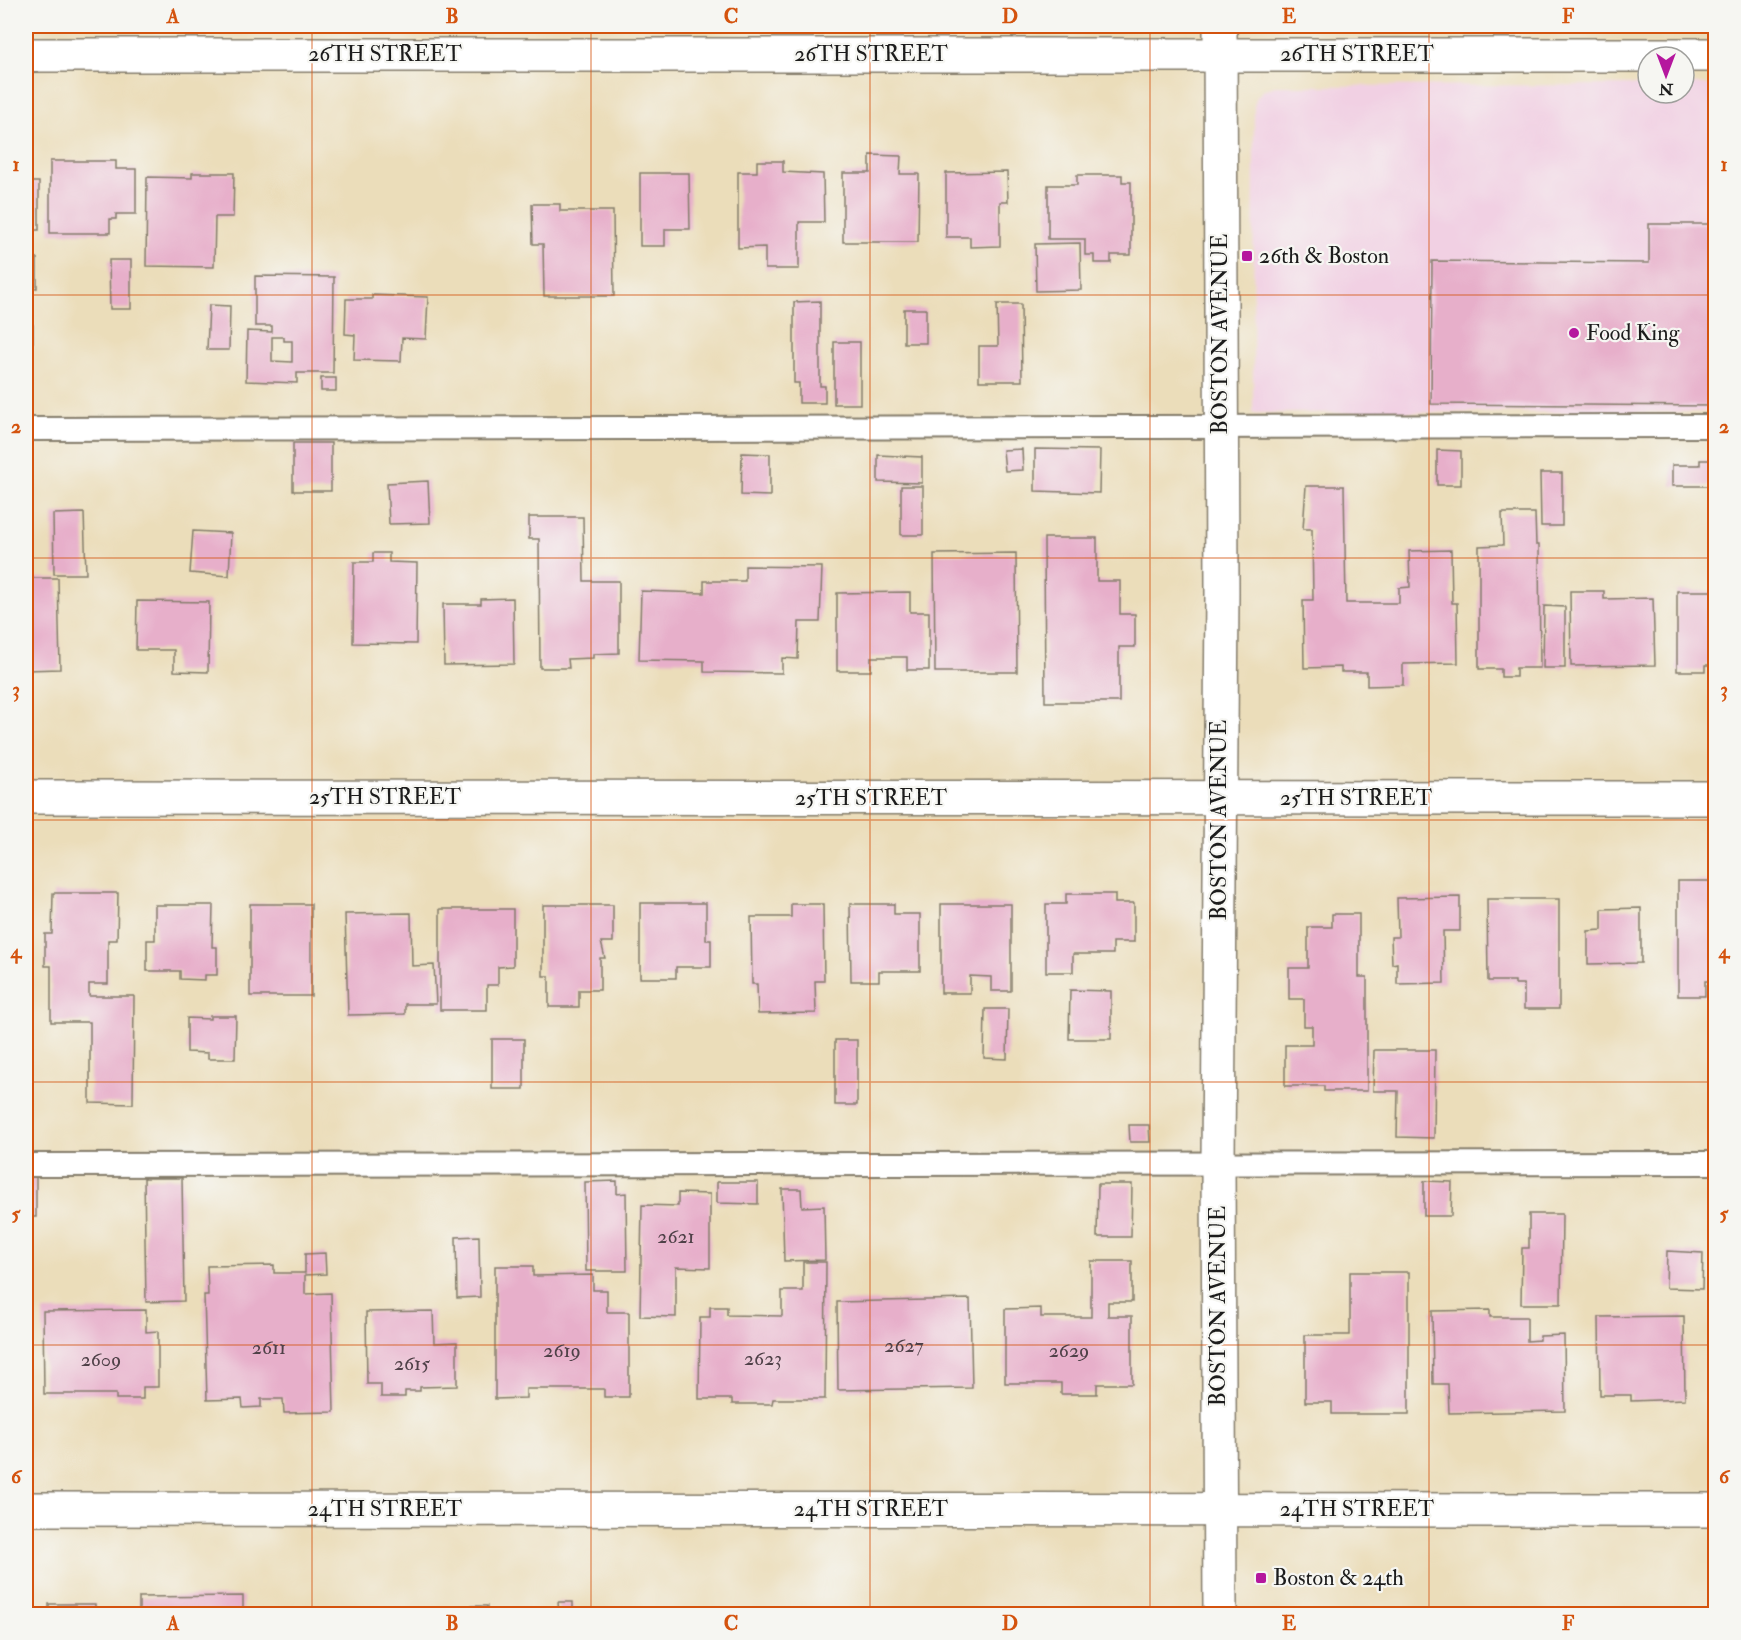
<svg xmlns="http://www.w3.org/2000/svg" width="1741" height="1640" font-family="'IM FELL Double Pica',serif">
<style>
.built{fill:#f1d0e3}
.building{fill:#e7afca;fill-rule:evenodd}
.lines{fill:none;stroke-linecap:round;stroke-linejoin:round}
.service-casing{stroke:#847c6b;stroke-width:26}
.minor-casing{stroke:#847c6b;stroke-width:36}
.tertiary-casing{stroke:#847c6b;stroke-width:36}
.service{stroke:#fff;stroke-width:22}
.minor{stroke:#fff;stroke-width:33}
.tertiary{stroke:#fff;stroke-width:33}
.grid{fill:none;stroke:#d4530e;stroke-width:1.5;stroke-opacity:0.55}
.poi-dot{fill:#b5179e;stroke:#f6f6f2;stroke-width:2}
.labels{text-anchor:middle;dominant-baseline:central;stroke-width:4.5;stroke-linejoin:round;paint-order:stroke}
.number-label{font-size:20px;fill:#4f4148}
.street-label{font-size:22px;fill:#1c1c1c;stroke:#f6f6f2}
.poi-label{font-size:22px;fill:#1c1c1c;stroke:#f6f6f2;text-anchor:start}
.neatline{fill:none;stroke:#d4530e;stroke-width:2}
.grid-label{font-size:20px;text-anchor:middle;font-weight:bold;fill:#d4530e}
</style>
<rect width="100%" height="100%" fill="#f6f6f2"/>
<filter id="ink" filterUnits="userSpaceOnUse"><feTurbulence type="fractalNoise" baseFrequency=".0167" numOctaves="2"/><feDisplacementMap in="SourceGraphic" scale="12" xChannelSelector="R" yChannelSelector="G"/><feConvolveMatrix kernelMatrix="1 2 1 2 8 2 1 2 1" color-interpolation-filters="sRGB"/></filter>
<filter id="wash" filterUnits="userSpaceOnUse"><feTurbulence type="fractalNoise" baseFrequency=".008" numOctaves="4" result="noise"/><feDisplacementMap in="SourceGraphic" scale="24" xChannelSelector="R" yChannelSelector="G"/><feGaussianBlur stdDeviation="1.35" result="paint"/><feColorMatrix in="noise" values="0 0 0 0 0 0 0 0 0 0 0 0 0 0 0 0 0 1.4 0 .05"/><feComposite in="paint" operator="in"/></filter>
<g filter="url(#wash)">
<rect width="100%" height="100%" fill="#ebddba"/>
<g class="built">
<path d="M973,26H1171L973,28Z"/>
<path d="M1648,85V93H1684V85H1715V412L1253,413L1254,106L1257,96L1264,90L1275,86Z"/>
</g>
<g id="blocks">
<g class="building">
<path d="M870,155L901,156L900,174H919L918,242H843V173H870Z"/>
<path d="M50,161H116V169H136V214H116V219H110V233H50Z"/>
<path d="M757,161H783V172L823,174L824,222H799V269H765V247L738,248V172H757Z"/>
<path d="M1007,172L1008,202H1000V246L970,247V237H946V173Z"/>
<path d="M192,173H234L233,217H215L214,267L146,266L147,177L192,178Z"/>
<path d="M640,173H689L690,229H665V246H640Z"/>
<path d="M1077,175H1122V182H1131V255H1111V263H1094V255H1085V239H1048V185H1077Z"/>
<rect x="26" y="182" width="13" height="48"/>
<path d="M532,204H560V211H613L614,296H544L543,244H533Z"/>
<path d="M1649,224H1716V406L1431,404L1432,261L1649,263Z"/>
<path d="M1080,243L1081,290L1036,291L1035,244Z"/>
<rect x="26" y="258" width="11" height="30"/>
<path d="M109,260H131V309H110Z"/>
<path d="M255,276L334,277L333,373H297V383L246,381L247,331L272,332V326H255ZM272,337H284V341H292V362L272,361Z"/>
<path d="M372,295L428,297L426,339L402,338L401,361L354,360L355,335L345,334L346,299H372Z"/>
<path d="M820,301V386H825V403H799V383H794V302Z"/>
<path d="M997,304H1021L1022,381H979V346H998Z"/>
<path d="M209,305L230,306L229,350H207Z"/>
<rect x="904" y="309" width="22" height="34"/>
<rect x="26" y="325" width="7" height="17"/>
<rect x="834" y="342" width="26" height="62"/>
<rect x="321" y="378" width="15" height="13"/>
<rect x="293" y="443" width="38" height="48"/>
<path d="M1022,449L1023,470L1005,471L1003,450Z"/>
<path d="M1035,449L1100,450L1099,493L1035,491Z"/>
<path d="M1437,450L1461,451V485H1437Z"/>
<path d="M742,453L770,454V496L741,495Z"/>
<path d="M878,455L922,457V483L878,482Z"/>
<path d="M1700,460H1714V486H1672V465H1700Z"/>
<path d="M1540,473H1562V526H1541Z"/>
<path d="M428,481L430,523L389,524L387,483Z"/>
<rect x="901" y="486" width="22" height="49"/>
<path d="M1306,486H1344L1346,603H1399V588L1410,587L1409,551L1451,550L1452,603H1457L1458,663L1403,664V685L1367,686V672H1341V667L1304,668L1303,600H1313L1312,529H1303Z"/>
<path d="M84,513L86,574H54L53,514Z"/>
<path d="M1502,513H1535L1536,545H1539L1540,668H1516V677H1501V669H1479V546L1503,545Z"/>
<path d="M529,517H583L584,581H619V653L593,654V658L568,659L569,668H540L539,539H529Z"/>
<path d="M193,531L231,533L229,576L190,573Z"/>
<path d="M1044,538H1097V581H1120V614H1135V647H1119V702H1045Z"/>
<path d="M373,553H389V562L417,563L416,644L353,643L354,562H373Z"/>
<path d="M1016,553L1017,672H935L934,554Z"/>
<path d="M745,566L822,567L820,622H799L798,659L782,658V673L704,672V661L639,660L641,591L704,593V581H745Z"/>
<path d="M26,578H58L60,669L26,670Z"/>
<path d="M1570,591H1604V599L1653,598L1655,665L1571,666Z"/>
<path d="M1677,591H1716V665H1705V671H1677Z"/>
<path d="M910,592V612H929V670H907V657H871V671H837V593Z"/>
<path d="M513,598L514,664L444,665L443,604H481V599Z"/>
<path d="M137,601L209,602L208,672L174,671V650H136Z"/>
<path d="M1544,606L1565,607V668H1543Z"/>
<path d="M1678,881H1716V981H1705V996H1678Z"/>
<path d="M53,893H118L117,940H108V984H89V996H134L133,1104L90,1103V1022H51V966H45V934H52Z"/>
<path d="M1066,894H1115V903H1134V942H1113V954H1073V972H1046V904H1066Z"/>
<path d="M1460,897V931H1443L1444,983L1397,984V963L1392,964L1391,937H1398L1397,898Z"/>
<path d="M1487,899H1559V1009H1524V984H1515V981H1488Z"/>
<path d="M640,903H706V940H711V967H676V978H640Z"/>
<rect x="250" y="904" width="61" height="92"/>
<path d="M791,904H823L824,981H815L816,1013L758,1014L757,984H752L751,917H791Z"/>
<path d="M850,904H894V914H920V971H879V981H851Z"/>
<path d="M941,904H1011V991H991V977L970,976V993H941Z"/>
<path d="M155,905H213L212,947H217V975H205V980L180,979V971H147V940H155Z"/>
<path d="M543,905H613V942H601L605,958H600V990H579V1007H549V976H543Z"/>
<path d="M1641,908V963L1588,964V931L1602,930V909Z"/>
<path d="M440,909H513V966L498,967V985H487V1010H440Z"/>
<path d="M411,913L412,966L434,965L436,1004H405V1014L348,1015L345,914Z"/>
<path d="M1332,914H1359V977H1367V1091H1324V1086H1285V1045H1312V1026H1304V999H1289V968H1308V927H1332Z"/>
<path d="M1070,990L1111,991V1039H1069Z"/>
<path d="M985,1009H1008L1007,1059L984,1058Z"/>
<path d="M210,1016H236L235,1059H208V1053L187,1052V1018L210,1019Z"/>
<rect x="492" y="1039" width="32" height="50"/>
<rect x="835" y="1040" width="22" height="65"/>
<path d="M1374,1050H1435L1434,1138L1397,1137L1398,1091H1373Z"/>
<path d="M1129,1125H1149L1150,1142H1130Z"/>
<rect x="26" y="1177" width="10" height="40"/>
<path d="M144,1178H182L184,1301L146,1302Z"/>
<path d="M617,1181V1194L626,1193L627,1271H586L585,1182Z"/>
<path d="M1424,1181L1452,1182L1451,1216H1424Z"/>
<path d="M717,1182H758V1204L717,1203Z"/>
<path d="M1098,1184H1132L1131,1237H1097Z"/>
<path d="M782,1189H801L802,1207L824,1206L825,1260L784,1261Z"/>
<path d="M678,1193L710,1194V1268L676,1267V1317L640,1316L642,1205L678,1206Z"/>
<path d="M1529,1214H1562L1561,1304H1521L1522,1248H1529Z"/>
<path d="M479,1236L480,1297L457,1298L456,1237Z"/>
<path d="M1667,1251L1703,1253L1702,1289L1666,1288Z"/>
<path d="M325,1253L326,1274L305,1275V1294L331,1293L334,1412L284,1413L283,1399H261V1407L243,1408L242,1399L207,1400L204,1295H208L207,1266L274,1265V1273H305V1254Z"/>
<path d="M1091,1261H1132V1302H1108V1316H1132V1384H1097V1394H1061V1383H1005V1309L1041,1308V1317H1091Z"/>
<path d="M803,1262H826L825,1399H773L772,1404H732V1399H699L700,1317H710V1307H727V1315L782,1316V1291H803Z"/>
<path d="M495,1266H533V1276L593,1275V1290H607V1312H629V1397H604V1389H526V1398L495,1399Z"/>
<path d="M1350,1272H1409V1414H1332V1402H1305V1335H1350Z"/>
<path d="M970,1299L972,1388L838,1390L837,1302Z"/>
<path d="M146,1310V1332L158,1331V1387H143V1399H116V1394H44L43,1311Z"/>
<path d="M1490,1310V1317H1527V1341L1540,1340V1336L1564,1335L1565,1411L1449,1413L1448,1384H1433L1432,1311Z"/>
<path d="M433,1311L434,1343L457,1342V1386L420,1387V1391H405V1397H381V1384H367L366,1312Z"/>
<path d="M1684,1316L1685,1399L1631,1401V1395H1600L1599,1317Z"/>
<path d="M243,1596V1614H139V1597Z"/>
<path d="M558,1602H573V1614H559Z"/>
<rect x="49" y="1604" width="46" height="10"/>
<rect x="472" y="1606" width="15" height="8"/>
<path d="M794,1611V1614H763V1612Z"/>
<rect x="932" y="1612" width="79" height="2"/>
</g>
</g>
</g>
<g filter="url(#ink)">
<use href="#blocks" fill-opacity="0" stroke="#847c6b" stroke-width="1.5"/>
<g class="lines">
<defs>
<g id="service">
<path d="M26,429L1716,426"/>
<path d="M26,1165L1716,1163"/>
</g>
<g id="minor">
<path d="M26,797L1716,798"/>
<path d="M26,1509L1716,1510"/>
</g>
<g id="tertiary">
<path d="M1220,26L1222,592L1218,1163L1220,1614"/>
<path d="M26,55H1716"/>
</g>
</defs>
<use href="#service" class="service-casing"/>
<use href="#minor" class="minor-casing"/>
<use href="#tertiary" class="tertiary-casing"/>
<use href="#service" class="service"/>
<use href="#minor" class="minor"/>
<use href="#tertiary" class="tertiary"/>
</g>
</g>
<path class="grid" d="M312,26V1614M591,26V1614M870,26V1614M1150,26V1614M1429,26V1614M26,295H1716M26,558H1716M26,820H1716M26,1082H1716M26,1345H1716"/>
<g class="poi-dot">
<rect x="1241" y="250" width="12" height="12" rx="3"/>
<circle cx="1574" cy="333" r="6"/>
<rect x="1255" y="1572" width="12" height="12" rx="3"/>
</g>
<g class="labels">
<g class="number-label">
<text x="676" y="1236">2621</text>
<text x="904" y="1345">2627</text>
<text x="269" y="1347">2611</text>
<text x="562" y="1350">2619</text>
<text x="1069" y="1350">2629</text>
<text x="763" y="1358">2623</text>
<text x="101" y="1359">2609</text>
<text x="412" y="1363">2615</text>
</g>
<g class="street-label">
<text x="385" y="54">26TH STREET</text>
<text x="871" y="54">26TH STREET</text>
<text x="1357" y="54">26TH STREET</text>
<text transform="translate(1220 334) rotate(-90)">BOSTON AVENUE</text>
<text x="385" y="797">25TH STREET</text>
<text x="871" y="798">25TH STREET</text>
<text x="1356" y="798">25TH STREET</text>
<text transform="translate(1219 820) rotate(-90)">BOSTON AVENUE</text>
<text transform="translate(1218 1306) rotate(-90)">BOSTON AVENUE</text>
<text x="385" y="1509">24TH STREET</text>
<text x="871" y="1509">24TH STREET</text>
<text x="1357" y="1509">24TH STREET</text>
</g>
<g class="poi-label">
<text x="1259" y="256">26th &amp; Boston</text>
<text x="1586" y="333">Food King</text>
<text x="1273" y="1578">Boston &amp; 24th</text>
</g>
</g>
<rect width="1741" height="1640" fill="none" stroke="#f6f6f2" stroke-width="66"/>
<g transform="translate(1666 75) rotate(180)"><circle r="28" fill="#f6f6f2" stroke="#9f9f9c" stroke-width="1.5"/>
<path d="M0-4.5L10 22L0 15L-10 22Z" fill="#b5179e"/>
<text y="-9" font-size="16" font-weight="bold" text-anchor="middle" fill="#1c1c1c">N</text>
</g>
<rect x="33" y="33" width="1675" height="1574" class="neatline"/>
<g class="grid-label">
<text x="173" y="23">A</text>
<text x="452" y="23">B</text>
<text x="731" y="23">C</text>
<text x="1010" y="23">D</text>
<text x="1289" y="23">E</text>
<text x="1568" y="23">F</text>
<text x="16" y="171">1</text>
<text x="1724" y="171">1</text>
<text x="16" y="433">2</text>
<text x="1724" y="433">2</text>
<text x="16" y="696">3</text>
<text x="1724" y="696">3</text>
<text x="16" y="958">4</text>
<text x="1724" y="958">4</text>
<text x="16" y="1220">5</text>
<text x="1724" y="1220">5</text>
<text x="16" y="1483">6</text>
<text x="1724" y="1483">6</text>
<text x="173" y="1630">A</text>
<text x="452" y="1630">B</text>
<text x="731" y="1630">C</text>
<text x="1010" y="1630">D</text>
<text x="1289" y="1630">E</text>
<text x="1568" y="1630">F</text>
</g>
</svg>
